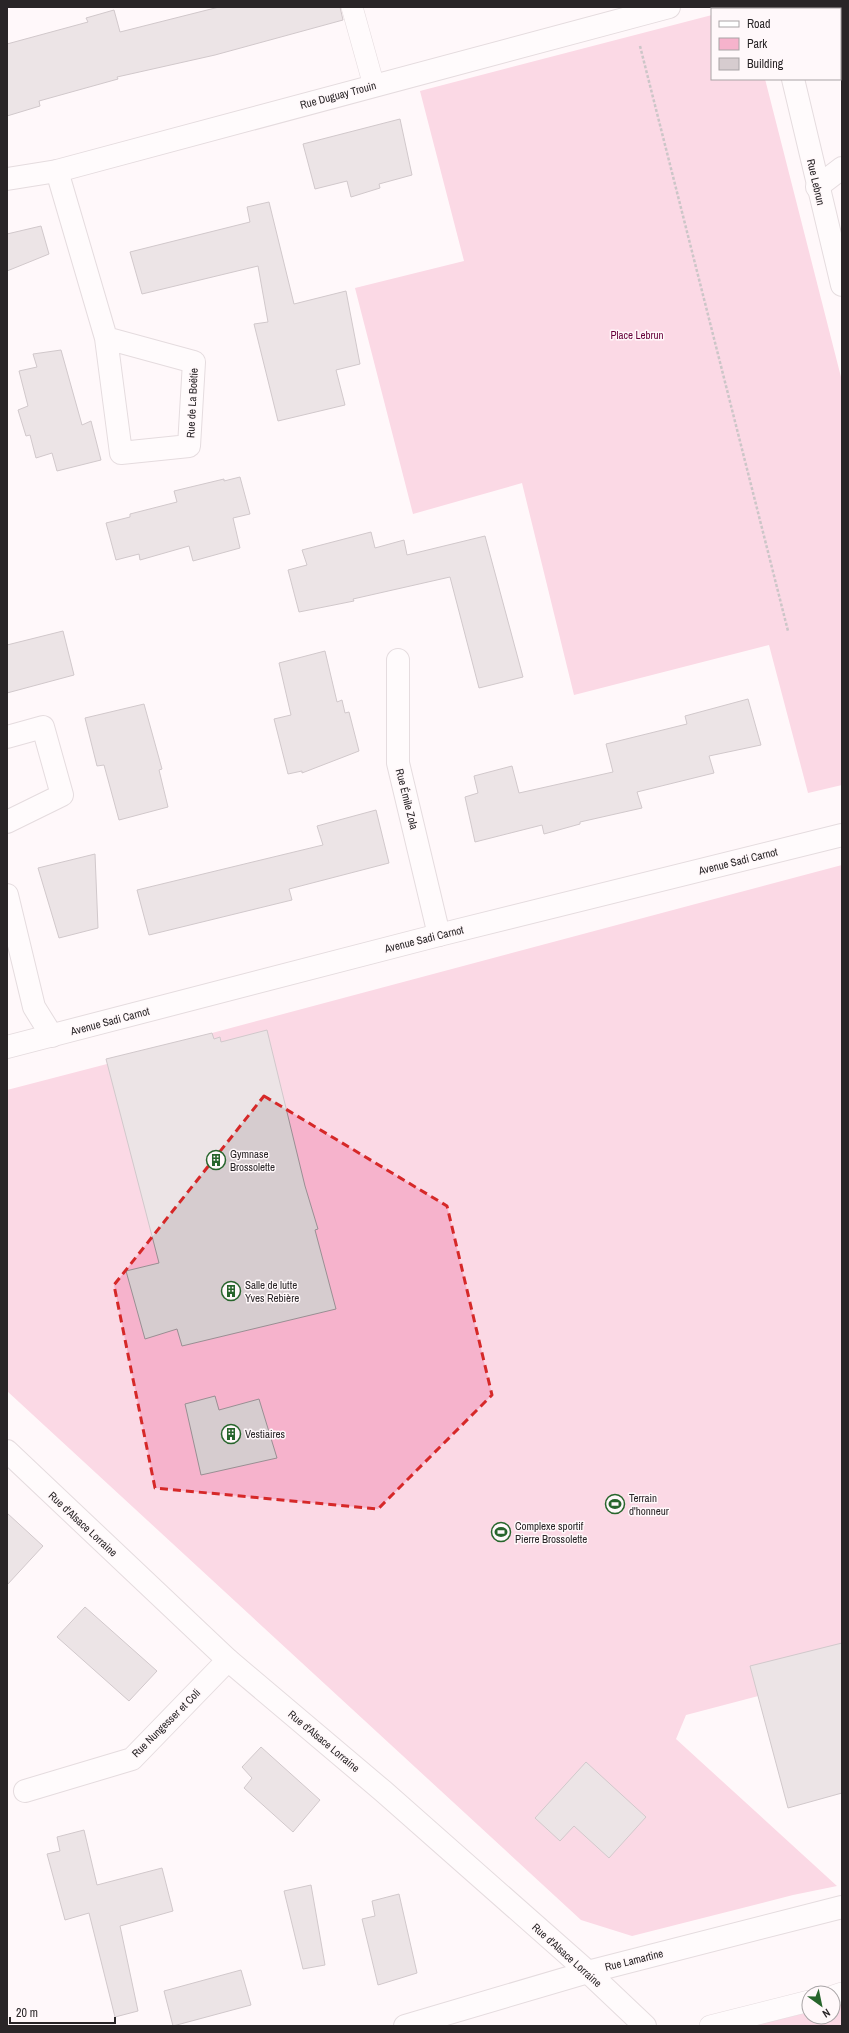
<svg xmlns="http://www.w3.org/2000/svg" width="849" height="2033" font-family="'Archivo Narrow',sans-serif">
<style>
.green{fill:#f6b3cc}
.building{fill:#d6cccf;stroke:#998f93}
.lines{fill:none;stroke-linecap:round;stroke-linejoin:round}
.lane-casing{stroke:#c5babe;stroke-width:22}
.street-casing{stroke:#c5babe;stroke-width:24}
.path{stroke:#8f8a8c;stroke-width:2.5;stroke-dasharray:3 2;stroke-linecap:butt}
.lane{stroke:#fff;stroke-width:21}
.street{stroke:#fff;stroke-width:22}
.marked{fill:none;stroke:#d62828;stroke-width:3;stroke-dasharray:8 5;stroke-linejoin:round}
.labels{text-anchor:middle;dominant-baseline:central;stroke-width:3;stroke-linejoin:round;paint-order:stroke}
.street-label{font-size:11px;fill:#292527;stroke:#fff8fa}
.park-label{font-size:11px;fill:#67013a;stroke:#fff8fa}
.poi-label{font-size:11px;fill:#292527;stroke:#fff8fa;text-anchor:start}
</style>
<rect width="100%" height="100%" fill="#fff8fa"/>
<g class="green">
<path d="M712,15V79H765L842,381V785L808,793L769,645L574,695L522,483L413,514L355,288L464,261L420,91Z"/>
<path d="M842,865V1674L686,1715L676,1739L837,1886L793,1895L632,1936L581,1920L7,1391V1090L107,1064L212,1033Z"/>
<path d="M842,2004V2026H753L809,2012V2017H833V2006Z"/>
</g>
<g class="building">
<path d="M219,7H340L343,20L215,55L117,77L118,79L39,101L40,106L7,116V44L88,22L86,18L114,10L120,32Z"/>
<path d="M400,119L412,175L379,184L380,188L351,197L347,181L315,189L303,144Z"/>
<path d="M269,202L294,304L346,291L360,364L336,370L345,405L278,421L254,324L268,322L258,266L142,294L130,252L250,222L247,207Z"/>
<path d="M41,226L49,254L7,271V234Z"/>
<path d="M61,350L82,425L91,421L101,460L57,471L52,453L36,458L30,435L26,436L18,410L28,406L19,371L37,367L33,354Z"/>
<path d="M240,477L250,514L233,518L240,548L193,561L189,546L140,560L139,554L116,560L106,523L130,517V514L177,502L174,491L224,479V481Z"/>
<path d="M371,532L375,548L404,540L407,555L485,536L523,677L479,688L450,577L353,599L354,601L299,612L288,570L307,565L302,550Z"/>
<path d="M63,631L74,675L7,693V645Z"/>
<path d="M325,651L337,702L342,700L345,713L349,712L359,751L302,773V771L288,774L274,719L291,715L279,663Z"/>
<path d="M748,699L761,745L709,756L714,773L637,792L642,808L580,822V824L544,834L542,825L475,842L465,797L478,793L474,776L512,766L519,793L613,772L606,744L687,724L685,716Z"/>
<path d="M144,704L162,769L159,770L168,807L119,820L104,765L97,766L85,718Z"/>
<path d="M376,810L389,863L289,889L292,900L149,935L137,890L323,845L317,826Z"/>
<path d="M95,854L98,928L59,938L38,868Z"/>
<path d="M267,1030L305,1186L318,1229L315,1230L336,1309L182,1346L177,1329L145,1339L126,1271L159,1263L106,1059L212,1033L214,1039L220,1037L221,1042Z"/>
<path d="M215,1396L219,1410L259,1399L277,1458L201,1475L185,1404Z"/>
<path d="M7,1513L43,1546L7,1585Z"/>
<path d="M85,1607L157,1671L129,1701L57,1637Z"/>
<path d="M842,1643V1793L788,1808L750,1666Z"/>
<path d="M261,1747L320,1800L293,1832L244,1788L252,1778L242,1767Z"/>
<path d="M586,1762L646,1817L609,1858L574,1826L560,1841L535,1818Z"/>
<path d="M84,1830L97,1885L162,1868L173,1911L120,1926L138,2011L115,2017L89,1913L65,1920L47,1854L60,1851L57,1837Z"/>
<path d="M311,1885L325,1965L303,1969L284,1891Z"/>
<path d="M399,1894L417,1973L378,1985L362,1919L375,1916L372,1901Z"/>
<path d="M241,1970L251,2005L173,2026L164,1991Z"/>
</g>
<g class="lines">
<defs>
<g id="lane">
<path d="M352,7L374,86"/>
<path d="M833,1996L842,1993"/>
<path d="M710,2026L809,2001"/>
</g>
<g id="street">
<path d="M776,7L777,9"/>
<path d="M793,79L842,285"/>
<path d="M57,171L106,338L194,362L189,446L121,453L106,338"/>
<path d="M7,179L57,171L669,7"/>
<path d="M817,187L842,168"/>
<path d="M398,660V763L439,935"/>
<path d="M7,737L43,727L62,795L7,822"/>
<path d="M7,895L34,1007L52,1036"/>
<path d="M7,1047L439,935L842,835"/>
<path d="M7,1451L228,1660L383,1791L588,1972L645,2026"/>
<path d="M25,1791L132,1759L228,1660"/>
<path d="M405,2026L588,1972L842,1907"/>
</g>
</defs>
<use href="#lane" class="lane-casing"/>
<use href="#street" class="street-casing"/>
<path class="path" d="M640,46L788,631"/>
<use href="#lane" class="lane"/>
<use href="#street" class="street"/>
</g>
<path d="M0 0H849V2033H0ZM264,1096L447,1206L492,1395L378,1509L155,1488L114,1285Z" fill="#fff8fa" fill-opacity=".55" fill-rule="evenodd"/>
<path class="marked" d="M264,1096L447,1206L492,1395L378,1509L155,1488L114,1285Z"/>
<defs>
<symbol id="building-ring" viewBox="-11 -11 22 22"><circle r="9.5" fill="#fff8fa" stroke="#27652c" stroke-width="1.5"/><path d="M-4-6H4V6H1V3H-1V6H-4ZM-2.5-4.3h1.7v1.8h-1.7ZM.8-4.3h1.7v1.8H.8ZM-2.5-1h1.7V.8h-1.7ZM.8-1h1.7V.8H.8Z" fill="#27652c"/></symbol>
<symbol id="stadium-ring" viewBox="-11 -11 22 22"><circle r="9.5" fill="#fff8fa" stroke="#27652c" stroke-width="1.5"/><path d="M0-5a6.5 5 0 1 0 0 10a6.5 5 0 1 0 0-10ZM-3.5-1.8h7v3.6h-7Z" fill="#27652c"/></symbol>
</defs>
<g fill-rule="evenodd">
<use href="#building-ring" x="205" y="1149" width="22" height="22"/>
<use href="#building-ring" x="220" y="1280" width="22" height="22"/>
<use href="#building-ring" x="220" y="1423" width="22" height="22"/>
<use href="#stadium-ring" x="604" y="1493" width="22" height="22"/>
<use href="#stadium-ring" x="490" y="1521" width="22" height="22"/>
</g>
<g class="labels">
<g class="street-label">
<text transform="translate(338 95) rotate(-15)">Rue Duguay Trouin</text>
<text transform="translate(816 182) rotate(77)">Rue Lebrun</text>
<text transform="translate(192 403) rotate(-87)">Rue de La Boëtie</text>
<text transform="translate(407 799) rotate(76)">Rue Émile Zola</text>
<text transform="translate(738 861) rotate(-14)">Avenue Sadi Carnot</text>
<text transform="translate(424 939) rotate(-14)">Avenue Sadi Carnot</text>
<text transform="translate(110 1021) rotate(-15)">Avenue Sadi Carnot</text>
<text transform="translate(83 1524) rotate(43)">Rue d'Alsace Lorraine</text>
<text transform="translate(166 1723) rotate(-45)">Rue Nungesser et Coli</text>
<text transform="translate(324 1741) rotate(40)">Rue d'Alsace Lorraine</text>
<text transform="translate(567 1955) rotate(42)">Rue d'Alsace Lorraine</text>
<text transform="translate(634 1960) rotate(-14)">Rue Lamartine</text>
</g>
<g class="park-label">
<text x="637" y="335">Place Lebrun</text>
</g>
<g class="poi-label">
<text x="230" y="1154">Gymnase<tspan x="230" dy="13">Brossolette</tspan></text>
<text x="245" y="1285">Salle de lutte<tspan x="245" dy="13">Yves Rebière</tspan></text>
<text x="245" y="1434">Vestiaires</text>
<text x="629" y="1498">Terrain<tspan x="629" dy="13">d'honneur</tspan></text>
<text x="515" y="1526">Complexe sportif<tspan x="515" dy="13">Pierre Brossolette</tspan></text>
</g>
</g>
<rect width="849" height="2033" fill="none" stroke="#292527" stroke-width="16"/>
<rect x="711" y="8" width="130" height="72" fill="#fff8fa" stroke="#a9a4a6"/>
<rect x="719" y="21" width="20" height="6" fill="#ffffff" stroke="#a9a4a6"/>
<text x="747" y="28" font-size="12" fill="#292527">Road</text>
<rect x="719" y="38" width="20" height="12" fill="#f6b3cc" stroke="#a9a4a6"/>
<text x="747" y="48" font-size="12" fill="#292527">Park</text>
<rect x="719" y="58" width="20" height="12" fill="#d6cccf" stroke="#a9a4a6"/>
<text x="747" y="68" font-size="12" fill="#292527">Building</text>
<g transform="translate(821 2005) rotate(147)"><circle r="19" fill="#fff8fa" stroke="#a9a4a6"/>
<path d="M0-3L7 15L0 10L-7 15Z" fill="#27652c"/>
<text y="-6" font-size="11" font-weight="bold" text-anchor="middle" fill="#292527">N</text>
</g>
<path d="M10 2017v6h105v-6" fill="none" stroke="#292527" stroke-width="2"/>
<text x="16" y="2017" font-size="12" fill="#292527" stroke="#fff8fa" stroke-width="3" paint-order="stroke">20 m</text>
</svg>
